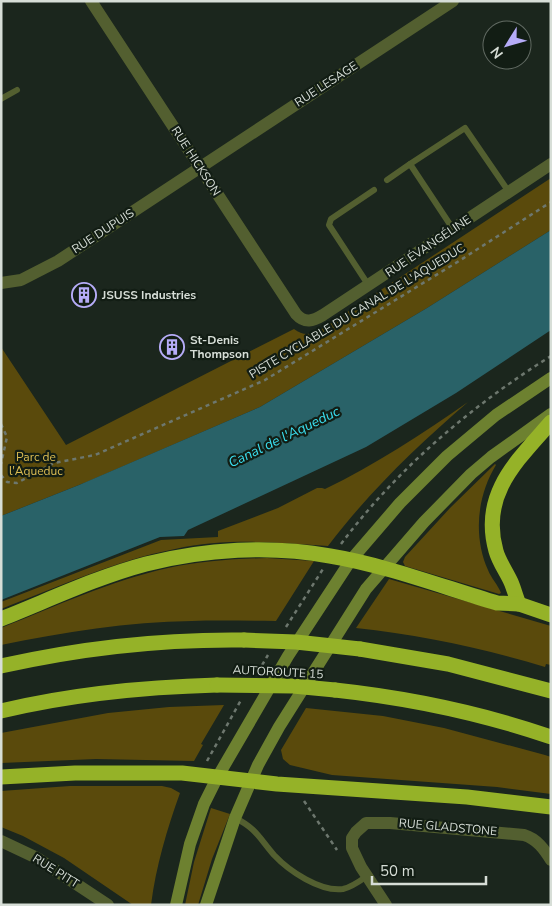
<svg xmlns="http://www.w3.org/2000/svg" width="552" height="906" font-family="'Nunito Sans',sans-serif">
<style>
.green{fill:#5a4a0c}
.water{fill:#296268}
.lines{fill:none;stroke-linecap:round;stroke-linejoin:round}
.path{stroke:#6d776e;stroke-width:2.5;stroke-dasharray:4 4;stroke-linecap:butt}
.service{stroke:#535f30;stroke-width:6}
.minor{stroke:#535f30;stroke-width:12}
.secondary{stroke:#6d8130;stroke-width:12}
.motorway{stroke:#95b228;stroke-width:15}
.motorway-bridge{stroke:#95b228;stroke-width:15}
.labels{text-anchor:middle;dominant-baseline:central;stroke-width:4.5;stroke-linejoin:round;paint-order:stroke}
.street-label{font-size:12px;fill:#d7ded7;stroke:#121d14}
.poi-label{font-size:12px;font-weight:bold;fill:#d7ded7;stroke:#121d14;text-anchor:start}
.park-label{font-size:12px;fill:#dcbd53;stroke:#121d14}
.water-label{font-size:14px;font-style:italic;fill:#3addee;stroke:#121d14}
</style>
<rect width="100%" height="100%" fill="#1b261d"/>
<g class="green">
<path d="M551,178V230L427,308L260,407L89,481L1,516V347L66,445L294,329C302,335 308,335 317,332Z"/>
<path d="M468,402C417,446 369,492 328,546C277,542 225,538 175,549C114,561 58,587 1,609V602L161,540L218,537V531L278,508L317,488H322L325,489C375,465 422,434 468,402Z"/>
<path d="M495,464L496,465C477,496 473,536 488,570C491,578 498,585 501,593L499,594L405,566L403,562L405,557L450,508Z"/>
<path d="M267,558L314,561L276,621C248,621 220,620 192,621C128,622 64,632 1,645V628C56,606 110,581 168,568C200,561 233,559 267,558Z"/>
<path d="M389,579L551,626V665L546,664L545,667C483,648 420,635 356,628Z"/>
<path d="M224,705L201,744L203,745L194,761L96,759L1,763V733L108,713L169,707Z"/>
<path d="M306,708L383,716L444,728L545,755L551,757V794L497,787L332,775L290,765L283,759L281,750Z"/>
<path d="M70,786H162L171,788L180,793C167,829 156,866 151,905H133L64,858L23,836L1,827V791Z"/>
<path d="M211,808L230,814L212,859L198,905H185L194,862Z"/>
</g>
<path class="water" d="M551,230V330L456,393L366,447L188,530L184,536L160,537L1,600V516L79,485L260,407L427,308Z"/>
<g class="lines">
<g class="path">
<path d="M1,424L7,437L1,464"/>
<path d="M1,475L7,482L17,483L54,463L95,455L265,380L459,261L551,202"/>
<path d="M341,544C397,469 471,406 551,356"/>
<path d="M286,627L323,569"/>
<path d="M258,672L268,655"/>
<path d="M207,761L241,700"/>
<path d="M304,801L337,850"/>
</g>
<g class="service">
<path d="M1,99L17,90"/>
<path d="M410,164L465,128L509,192"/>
<path d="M387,180L410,164L453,229"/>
<path d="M369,286L329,225L331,219L374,190"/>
<path d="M235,818C256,828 260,839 274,855C289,871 320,892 343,889C352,887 360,881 367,876"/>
</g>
<g class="minor">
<path d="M91,1L296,314C305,324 313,321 323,315L551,164"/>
<path d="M1,283L21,280L58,261L453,1"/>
<path d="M1,841L37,858L108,905"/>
<path d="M386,905L361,867L352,848V838L356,832L366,823H390L524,835C537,839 544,849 551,860"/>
</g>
<g class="secondary">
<path d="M176,905L190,844L204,804L217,778L288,656L351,560L400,503L447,456L496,415L551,378"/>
<path d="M206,905L235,818L258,765L279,727L366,589L424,522L471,474L491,457L551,414"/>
</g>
<g class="motorway">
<path d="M519,604C516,597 514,589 511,582C506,571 499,562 496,551C480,494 517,461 551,422"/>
<path d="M1,619C49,600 97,577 146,564C205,549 270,545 330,556C385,565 443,587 497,603L519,604L551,615"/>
<path d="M360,649L448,664L551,691"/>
<path d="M1,666C81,648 162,639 244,640"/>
<path d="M335,690C409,698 481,713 551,737"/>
<path d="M1,711C72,694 144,687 217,685"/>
<path d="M1,777L75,773H182L277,784L467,797L551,807"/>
</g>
<g class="motorway-bridge">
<path d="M244,640L296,642L360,649"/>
<path d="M217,685L293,686L335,690"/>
</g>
</g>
<defs>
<symbol id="building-ring" viewBox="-11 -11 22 22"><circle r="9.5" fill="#121d14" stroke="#b6acf8" stroke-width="1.5"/><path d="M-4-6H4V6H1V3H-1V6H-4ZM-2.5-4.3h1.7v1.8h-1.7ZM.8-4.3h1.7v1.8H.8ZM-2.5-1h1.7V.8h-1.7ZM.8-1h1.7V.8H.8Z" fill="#b6acf8"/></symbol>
</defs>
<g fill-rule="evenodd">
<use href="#building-ring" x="70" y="281" width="28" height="28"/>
<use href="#building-ring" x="158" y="333" width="28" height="28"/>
</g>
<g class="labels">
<g class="street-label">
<text transform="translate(326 84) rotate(-33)">RUE LESAGE</text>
<text transform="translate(196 161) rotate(57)">RUE HICKSON</text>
<text transform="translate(103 231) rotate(-33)">RUE DUPUIS</text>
<text transform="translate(428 246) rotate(-34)">RUE ÉVANGÉLINE</text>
<text transform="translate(357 311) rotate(-31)">PISTE CYCLABLE DU CANAL DE L'AQUEDUC</text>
<text transform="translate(278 672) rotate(3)">AUTOROUTE 15</text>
<text transform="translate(448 827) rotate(5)">RUE GLADSTONE</text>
<text transform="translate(56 871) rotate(32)">RUE PITT</text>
</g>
<g class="poi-label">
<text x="102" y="295">JSUSS Industries</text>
<text x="190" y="340">St-Denis<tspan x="190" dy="14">Thompson</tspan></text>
</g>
<g class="park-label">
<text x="36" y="457">Parc de<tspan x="36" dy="14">l'Aqueduc</tspan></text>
</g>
<g class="water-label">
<text transform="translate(284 437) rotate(-26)">Canal de l'Aqueduc</text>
</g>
</g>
<rect width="552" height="906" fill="none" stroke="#d7ded7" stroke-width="5"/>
<g transform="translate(507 45) rotate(233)"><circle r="24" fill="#121d14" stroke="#616a62"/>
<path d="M0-4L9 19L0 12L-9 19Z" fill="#b6acf8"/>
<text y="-8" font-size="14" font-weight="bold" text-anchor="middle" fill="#d7ded7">N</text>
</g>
<path d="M372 876v8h114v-8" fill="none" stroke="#d7ded7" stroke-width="2.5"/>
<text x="380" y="876" font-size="15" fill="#d7ded7" stroke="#121d14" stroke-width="4" paint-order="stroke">50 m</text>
</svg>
